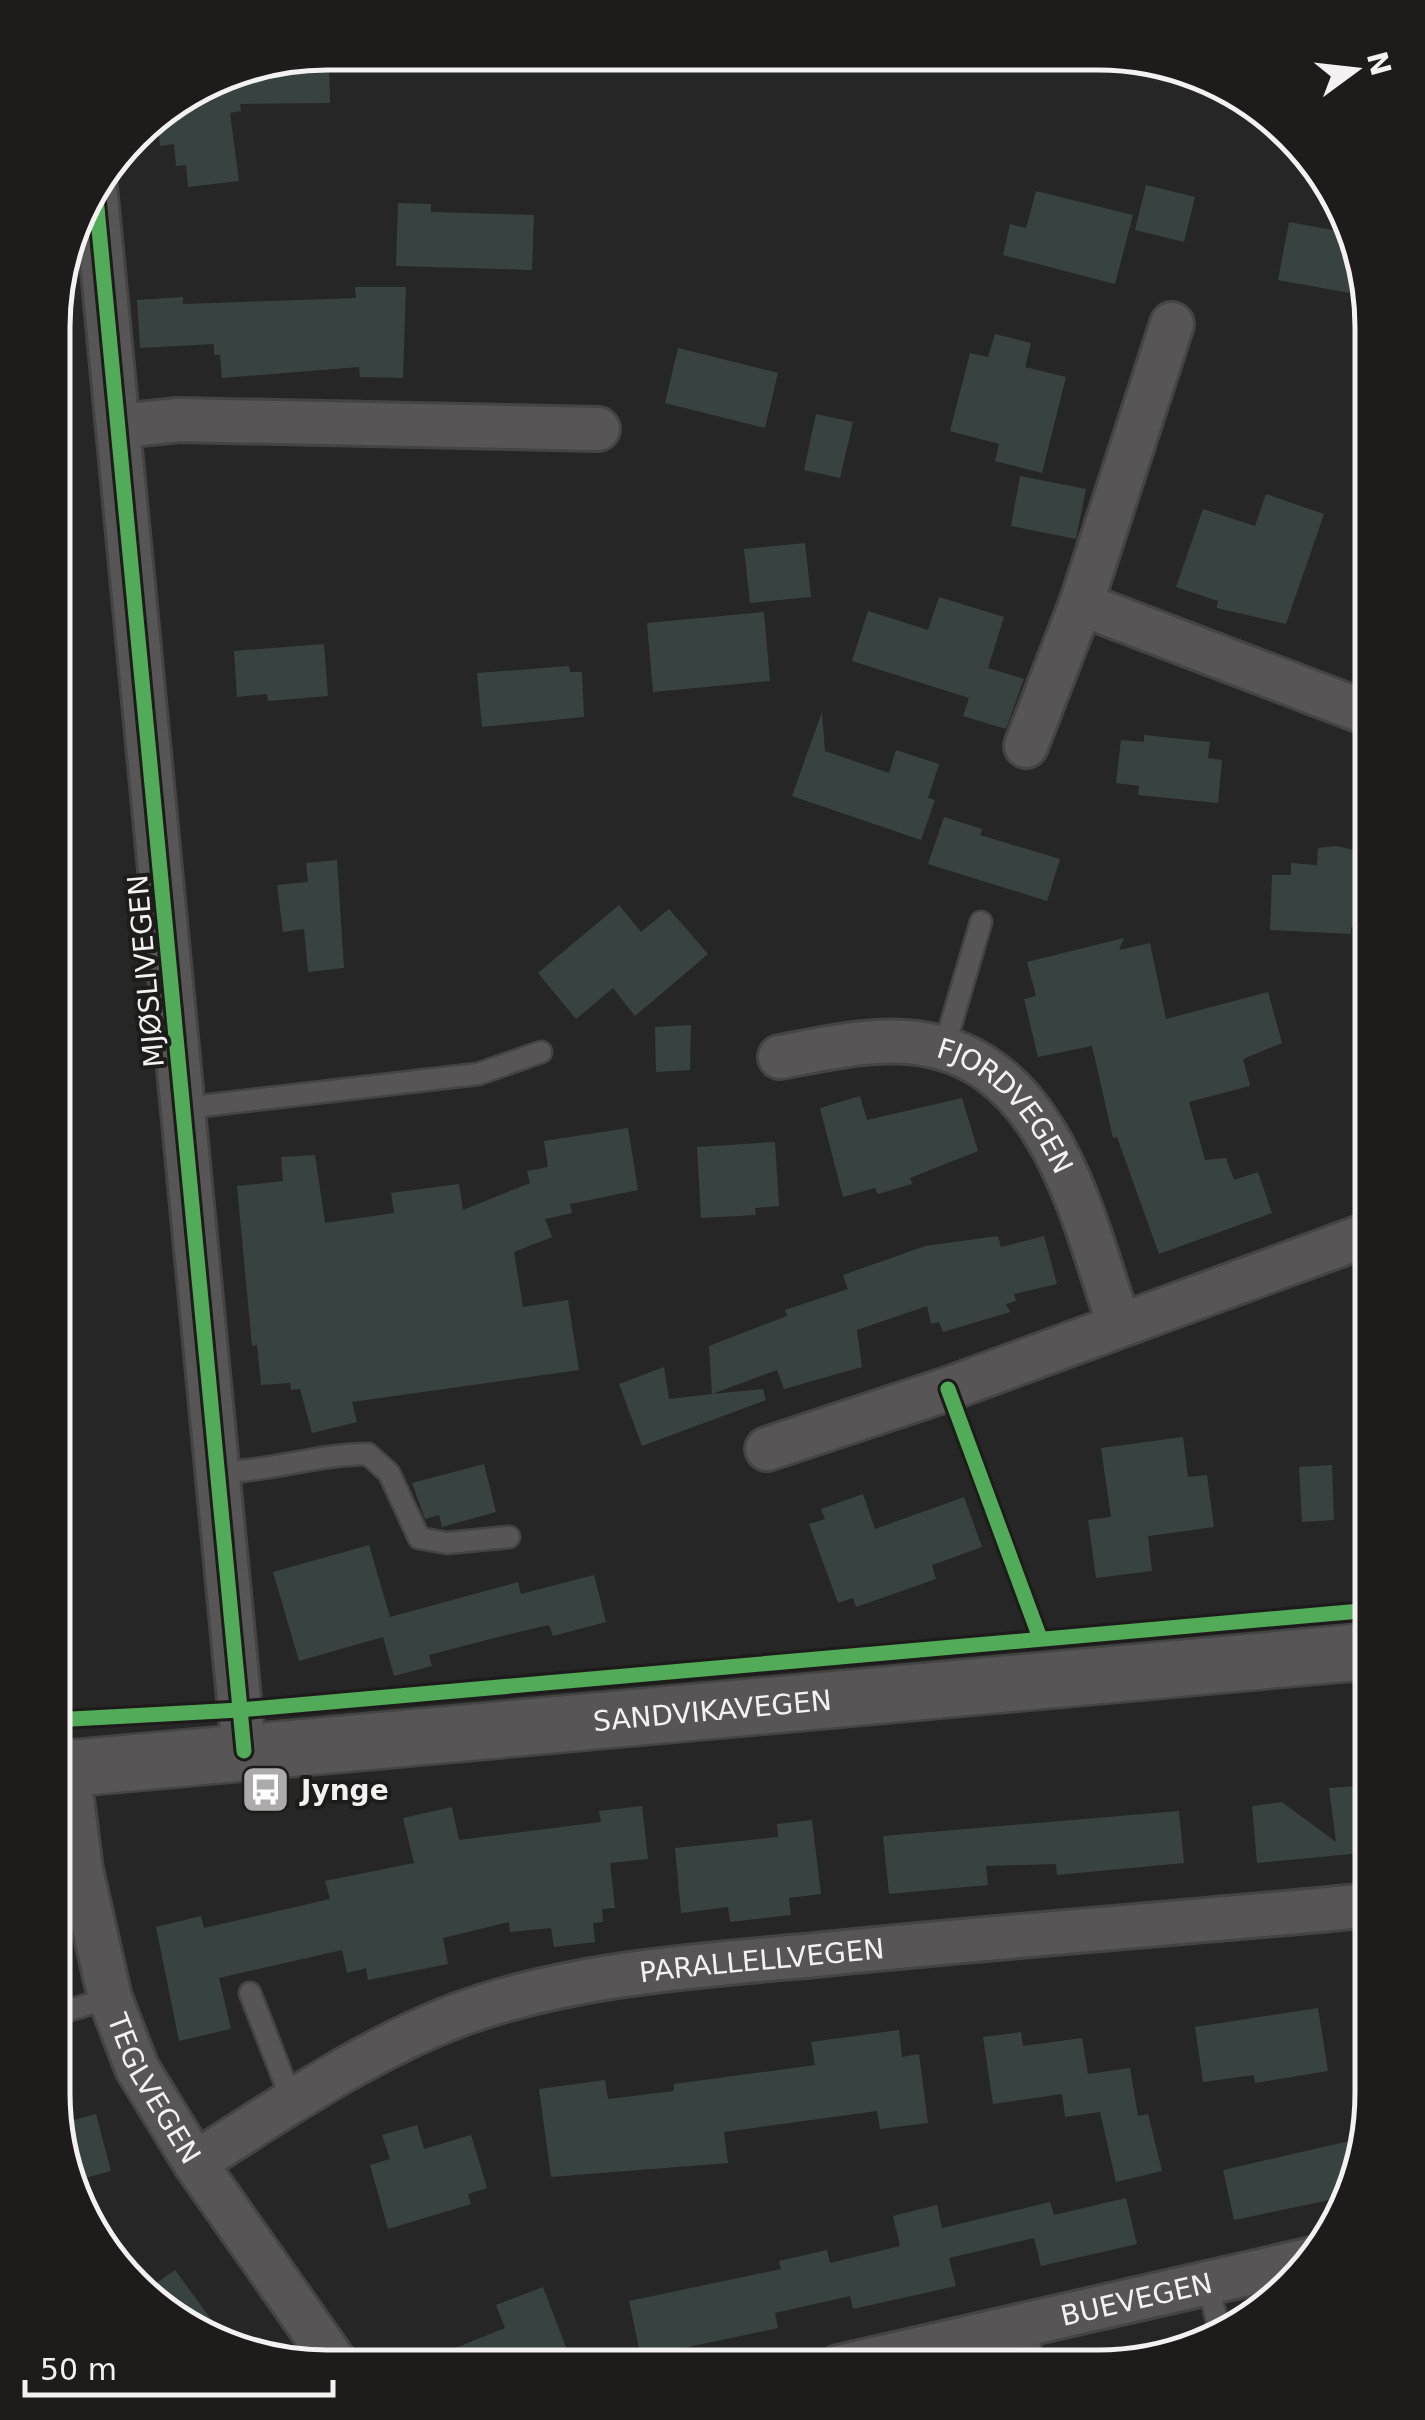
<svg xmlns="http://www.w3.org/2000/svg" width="1425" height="2420" font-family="'DejaVu Sans',sans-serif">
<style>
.building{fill:#384341}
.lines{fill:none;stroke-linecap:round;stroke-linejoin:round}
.lane-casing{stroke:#454444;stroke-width:25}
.street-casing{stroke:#454444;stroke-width:48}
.secondary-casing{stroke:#454444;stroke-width:60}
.lane{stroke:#575555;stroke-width:20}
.street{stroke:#575555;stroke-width:42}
.secondary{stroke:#575555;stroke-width:55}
.cycleway-casing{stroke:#1e1b1b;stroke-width:21}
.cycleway{stroke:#51ab58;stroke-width:15}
.labels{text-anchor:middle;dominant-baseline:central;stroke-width:8;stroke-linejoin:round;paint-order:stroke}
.street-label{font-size:28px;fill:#f3f1f1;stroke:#1e1b1b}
.poi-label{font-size:28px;font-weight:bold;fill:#f3f1f1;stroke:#1e1b1b;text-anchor:start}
.rim{fill:none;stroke:#f3f1f1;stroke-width:5}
</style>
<rect width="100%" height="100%" fill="#272626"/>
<g class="building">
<path d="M309,56H329L330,103L240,104L241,111L230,113L239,181L188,187L186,165L176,166L174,144L160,146L157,114L222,73Z"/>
<path d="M1146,185L1195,197L1184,242L1135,230Z"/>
<path d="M1036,191L1133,215L1115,284L1003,255L1010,224L1026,228Z"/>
<path d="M398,203L431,204V212L534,215L532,270L396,266Z"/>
<path d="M1289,222L1354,234L1366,296L1278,280Z"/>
<path d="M355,287H406L403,378L360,377L359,367L222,378L220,355H214V344L140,348L137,300L183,297V304L356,298Z"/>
<path d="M995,334L1031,343L1025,367L1066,377L1042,473L995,461L999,444L950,431L970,353L988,357Z"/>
<path d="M678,348L778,373L765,428L665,403Z"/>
<path d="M816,414L853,422L840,478L804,470Z"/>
<path d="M1020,476L1086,489L1076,539L1011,526Z"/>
<path d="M1266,494L1324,514L1286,624L1217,608L1218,601L1176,587L1203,509L1255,526Z"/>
<path d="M805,543L811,597L750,603L744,549Z"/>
<path d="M939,597L1004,617L988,668L1024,679L1006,729L963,716L969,698L852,661L868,611L928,630Z"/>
<path d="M764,612L770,681L653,692L647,623Z"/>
<path d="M324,644L328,696L268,701L267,694L237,697L234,651Z"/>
<path d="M569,666L570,672H582L584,717L482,727L477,673Z"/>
<path d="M822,712L825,751L889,773L896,750L939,764L928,798L935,800L921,840L792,796Z"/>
<path d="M1144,735L1210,742L1208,758L1222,760L1218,803L1138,795L1139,786L1116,783L1121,740L1144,742Z"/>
<path d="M944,817L982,829L980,835L1060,859L1047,901L928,864Z"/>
<path d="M1336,846L1355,850L1353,866L1372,867V928L1351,927V934L1270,930L1272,875H1291V863L1317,865L1318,848Z"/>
<path d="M337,860L344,968L308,972L304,929L283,932L277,885L308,882L306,863Z"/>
<path d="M619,905L641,932L669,909L708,954L635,1016L613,988L576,1019L538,973Z"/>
<path d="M1124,938L1119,950L1150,943L1166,1019L1268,992L1282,1043L1243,1059L1250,1086L1189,1102L1205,1160L1226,1158L1234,1180L1258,1172L1272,1213L1159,1254L1117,1137L1113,1138L1092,1046L1038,1057L1024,999L1036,996L1027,962Z"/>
<path d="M691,1025L690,1070L656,1072L655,1027Z"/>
<path d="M860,1096L867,1120L962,1098L978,1151L910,1178L912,1184L878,1194L875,1188L843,1197L820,1108Z"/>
<path d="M628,1128L638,1190L570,1204L572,1213L545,1219L552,1237L514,1252L523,1307L568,1300L579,1370L352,1402L357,1422L312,1433L300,1389L291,1390L290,1383L261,1385L257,1345L252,1346L237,1186L283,1181L281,1157L315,1155L325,1223L394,1213L391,1193L459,1184L463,1210L530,1183L527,1171L548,1167L544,1141Z"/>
<path d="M775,1142L779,1206L755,1208L756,1215L701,1218L697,1147Z"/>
<path d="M998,1236L1001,1247L1044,1236L1057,1284L1014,1294L1016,1301L1006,1304L1010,1312L943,1332L939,1322L931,1324L927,1306L857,1330L862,1367L784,1389L777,1370L712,1394L763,1389L766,1400L642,1446L619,1384L664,1367L669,1399L712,1394L709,1346L787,1316L785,1310L848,1289L843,1275L925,1246Z"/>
<path d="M1183,1437L1188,1477L1207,1475L1214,1527L1148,1536L1152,1571L1096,1578L1088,1520L1111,1517L1101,1448Z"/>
<path d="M484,1464L496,1512L442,1527L439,1515L425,1519L412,1483Z"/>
<path d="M1332,1465L1334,1520L1302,1522L1299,1467Z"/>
<path d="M863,1494L875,1529L964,1497L982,1547L932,1565L936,1579L856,1607L853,1598L838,1603L809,1524L825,1519L821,1509Z"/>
<path d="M369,1545L390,1617L518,1582L521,1594L594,1575L606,1622L553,1636L549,1625L502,1636L429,1655L432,1666L394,1676L383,1637L299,1661L273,1572Z"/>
<path d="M1370,1785L1372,1852L1257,1863L1252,1806L1282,1802L1336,1842L1329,1788Z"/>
<path d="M642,1806L648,1859L610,1863L615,1908L602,1909L603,1922L593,1923L595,1942L554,1947L551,1928L510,1932L509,1922L443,1938L448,1964L368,1980L366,1968L347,1973L342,1950L219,1978L231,2029L179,2041L156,1927L201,1916L204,1928L330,1899L325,1881L414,1863L403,1818L452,1807L459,1840L601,1822L599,1811Z"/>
<path d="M1179,1811L1184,1863L1057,1875L1056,1864L986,1866L988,1885L889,1894L883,1836Z"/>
<path d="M812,1820L821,1894L789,1898L791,1915L730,1922L728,1907L681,1913L675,1848L778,1837L777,1824Z"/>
<path d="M1318,2008L1328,2071L1255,2083L1254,2075L1203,2082L1195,2027Z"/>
<path d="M899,2030L902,2057L919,2054L928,2123L880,2129L877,2111L724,2132L728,2163L551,2177L539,2089L605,2080L608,2099L674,2091V2084L815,2065L811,2042Z"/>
<path d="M1021,2032L1023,2046L1082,2038L1088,2074L1130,2068L1138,2116L1148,2114L1162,2171L1116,2182L1100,2112L1065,2117L1062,2094L993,2104L983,2037Z"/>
<path d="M96,2114L111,2171L70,2182L59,2124Z"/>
<path d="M417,2125L424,2149L471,2135L487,2188L468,2194L471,2204L388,2229L370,2165L390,2159L382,2135Z"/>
<path d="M1362,2138L1339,2198L1234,2220L1223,2170Z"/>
<path d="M1126,2198L1137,2244L1041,2266L1034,2238L949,2258L956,2286L853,2309L850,2296L775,2313L778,2328L641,2357L629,2301L781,2269L779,2261L827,2250L830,2263L900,2246L893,2216L937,2205L942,2228L1050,2202L1054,2215Z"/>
<path d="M175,2270L224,2337L159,2310L145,2291Z"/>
<path d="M543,2287L573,2366L413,2365L505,2328L496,2305Z"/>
</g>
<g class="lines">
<defs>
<g id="lane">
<path d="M944,1048L981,922"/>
<path d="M184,1108L478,1074L541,1052"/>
<path d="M218,1472C269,1472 317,1454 368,1454L389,1473L419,1538L447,1543L509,1537"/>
<path d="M250,1993L292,2101"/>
<path d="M53,2015L110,1998"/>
<path d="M1208,2285L1220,2333"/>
<path d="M1025,2325L1034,2367"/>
</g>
<g id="street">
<path d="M95,187L244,1751"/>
<path d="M120,426L179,420L598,429"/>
<path d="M1081,604L1372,715"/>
<path d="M1026,746L1081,604L1172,324"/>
<path id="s1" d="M780,1057C824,1049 872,1037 917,1043C1051,1060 1082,1217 1119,1324"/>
<path d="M767,1449L948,1389L1372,1233"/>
<path id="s2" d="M68,1768L81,1870L110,1998L137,2068L195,2163L337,2365"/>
<path id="s3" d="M195,2163C279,2110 365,2050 458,2015C572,1973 695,1966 815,1955C1000,1936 1186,1923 1372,1905"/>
<path id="s4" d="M839,2367L1317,2258"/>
</g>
<g id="secondary">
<path id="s5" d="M53,1770L1372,1651"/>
</g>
</defs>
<use href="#lane" class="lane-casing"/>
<use href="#street" class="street-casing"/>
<use href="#secondary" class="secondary-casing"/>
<use href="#lane" class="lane"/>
<use href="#street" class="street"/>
<use href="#secondary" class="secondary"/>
<defs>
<g id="cycleway">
<path d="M95,187L244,1751"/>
<path d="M948,1389L1040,1638"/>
<path d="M53,1720L240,1710L1372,1610"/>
</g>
</defs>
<use href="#cycleway" class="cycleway-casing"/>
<use href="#cycleway" class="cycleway"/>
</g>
<defs>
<symbol id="bus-square" viewBox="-11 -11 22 22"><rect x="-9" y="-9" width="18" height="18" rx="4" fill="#acaaaa" stroke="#1e1b1b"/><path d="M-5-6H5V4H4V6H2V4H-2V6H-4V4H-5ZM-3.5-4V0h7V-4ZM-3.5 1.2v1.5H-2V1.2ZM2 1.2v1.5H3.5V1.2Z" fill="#fff"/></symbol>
</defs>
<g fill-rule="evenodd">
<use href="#bus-square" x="238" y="1762" width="55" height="55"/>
</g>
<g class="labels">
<g class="street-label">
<text transform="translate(146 971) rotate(-95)">MJØSLIVEGEN</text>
<text stroke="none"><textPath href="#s1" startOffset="252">FJORDVEGEN</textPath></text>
<text stroke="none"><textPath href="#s5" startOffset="662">SANDVIKAVEGEN</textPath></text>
<text stroke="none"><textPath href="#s3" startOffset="612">PARALLELLVEGEN</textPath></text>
<text stroke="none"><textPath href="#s2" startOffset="335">TEGLVEGEN</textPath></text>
<text stroke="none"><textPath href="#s4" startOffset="305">BUEVEGEN</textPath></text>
</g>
<g class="poi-label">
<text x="301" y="1790">Jynge</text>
</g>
</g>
<path d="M0 0H1425V2420H0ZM327 70H1098A257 257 0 0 1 1355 327V2093A257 257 0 0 1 1098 2350H327A257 257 0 0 1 70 2093V327A257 257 0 0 1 327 70Z" fill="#1e1b1b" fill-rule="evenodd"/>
<path class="rim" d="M327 70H1098A257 257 0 0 1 1355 327V2093A257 257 0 0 1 1098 2350H327A257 257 0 0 1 70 2093V327A257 257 0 0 1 327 70Z"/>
<g transform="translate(1355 70) rotate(75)" stroke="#1e1b1b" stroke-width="8" paint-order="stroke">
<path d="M0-8L18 38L0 25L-18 38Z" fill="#f3f1f1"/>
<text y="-15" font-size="28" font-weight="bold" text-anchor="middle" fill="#f3f1f1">N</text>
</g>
<path d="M25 2380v15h308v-15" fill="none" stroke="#f3f1f1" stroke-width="5"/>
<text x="40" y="2380" font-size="30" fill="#f3f1f1" stroke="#1e1b1b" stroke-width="8" paint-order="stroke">50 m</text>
</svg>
